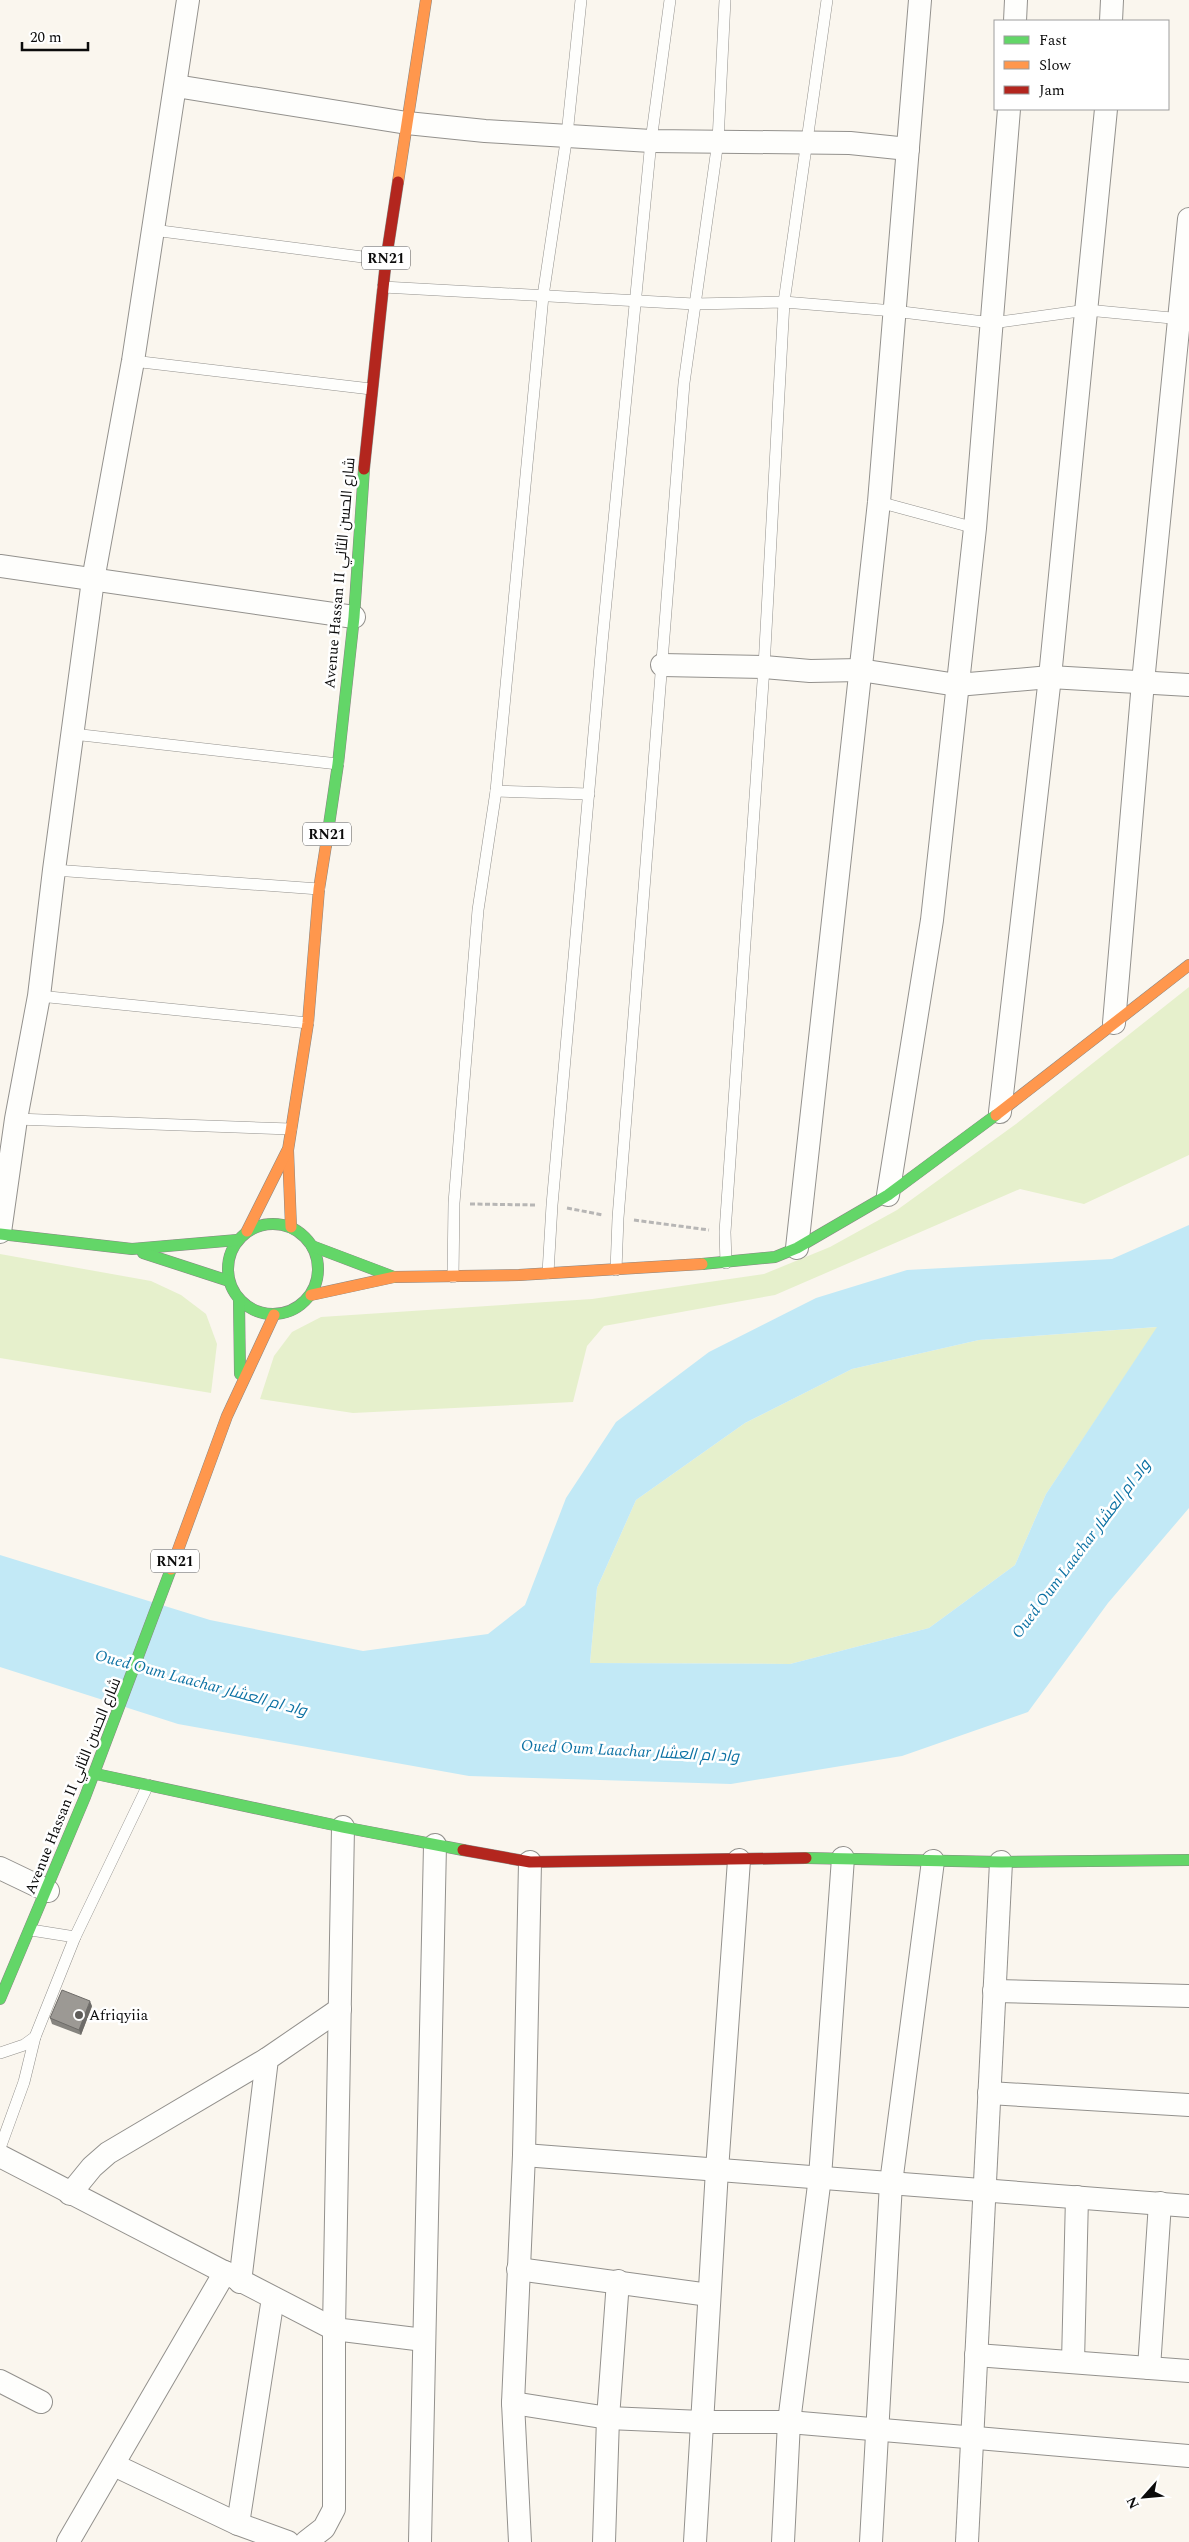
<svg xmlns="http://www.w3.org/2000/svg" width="1189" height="2542" font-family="Spectral,Cairo,serif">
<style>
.green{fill:#e6f0cc}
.water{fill:#c2e9f6;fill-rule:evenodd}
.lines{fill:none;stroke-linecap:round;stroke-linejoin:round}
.lane-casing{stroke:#93918d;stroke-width:12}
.street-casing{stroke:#93918d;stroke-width:24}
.fast-casing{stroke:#898784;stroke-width:12}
.slow-casing{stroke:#898784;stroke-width:12}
.jam-casing{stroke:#898784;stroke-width:12}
.path{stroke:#b7b6b5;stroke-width:3;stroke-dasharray:5 2.5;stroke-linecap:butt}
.lane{stroke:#fefefc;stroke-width:11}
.street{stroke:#fefefc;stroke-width:22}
.fast{stroke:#63d668;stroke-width:11}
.slow{stroke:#ff974d;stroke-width:11}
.jam{stroke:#b3261e;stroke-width:11}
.wall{fill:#86847f}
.shaded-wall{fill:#6d6b68}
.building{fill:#9c9994;stroke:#6d6b68}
.poi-dot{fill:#5f5d5a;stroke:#fff;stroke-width:2}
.labels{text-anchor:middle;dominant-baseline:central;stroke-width:5;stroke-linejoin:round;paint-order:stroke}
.shield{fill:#fff;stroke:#545454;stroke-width:1}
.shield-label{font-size:14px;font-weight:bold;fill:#0b0b0b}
.street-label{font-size:15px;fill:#0b0b0b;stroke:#fff}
.poi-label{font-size:15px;fill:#0b0b0b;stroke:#fff;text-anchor:start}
.water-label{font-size:16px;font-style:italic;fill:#0d72a4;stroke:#fff}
</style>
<rect width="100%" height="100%" fill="#faf6ee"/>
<g class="green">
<path d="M1189,987V1155L1084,1204L1020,1189L775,1295L604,1326L587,1346L573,1402L353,1413L260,1399L274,1356L292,1332L321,1317L592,1299L764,1274L830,1247L897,1210L1016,1124Z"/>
<path d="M0,1254L151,1281L181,1295L206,1314L217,1344L211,1393L0,1358Z"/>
<path d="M1158,1327L1046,1494L1015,1565L929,1628L790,1664L590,1663L597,1588L636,1500L745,1423L852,1369L979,1340Z"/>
</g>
<path class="water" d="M1189,1225V1508L1108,1603L1028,1712L902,1756L731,1784L469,1776L178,1724L0,1667V1555L210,1620L363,1651L488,1634L525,1605L566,1498L616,1422L709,1352L816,1298L907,1270L1112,1259ZM1157,1327L1046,1494L1015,1565L929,1628L790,1664L590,1663L597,1588L636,1500L745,1423L852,1369L979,1340Z"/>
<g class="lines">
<defs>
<g id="lane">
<path d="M153,230L386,260"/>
<path d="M383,287L694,304L784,302L894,311L992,323L1087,310L1182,319"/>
<path d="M133,361L371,389"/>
<path d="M879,502L975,528"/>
<path d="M73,734L338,764"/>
<path d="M496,791L589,794"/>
<path d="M54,870L319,889"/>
<path d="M39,996L308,1023"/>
<path d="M16,1119L291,1129"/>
<path d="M726,1263L725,1232L764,667L784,302L827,0"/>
<path d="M616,1270L618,1218L684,383L718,141L725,0"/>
<path d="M548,1273L552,1205L602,643L651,141L670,0"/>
<path d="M453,1277L454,1203L478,910L496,791L543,296L567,135L581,0"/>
<path d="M75,1937L148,1785"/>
<path d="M0,2053L24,2045L35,2037L75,1937L31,1930"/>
<path d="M0,2148L24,2082L35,2037"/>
</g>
<g id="street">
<path d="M1015,21L1016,0"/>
<path d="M1111,21L1112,0"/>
<path d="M176,86L407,123L485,131L651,141L850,143L908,149"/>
<path d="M0,566L354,617"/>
<path d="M662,665L764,667L810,671L860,670L957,685L1050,677L1189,685"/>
<path d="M1114,1023L1143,682L1189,219"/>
<path d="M1000,1112L1050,677L1106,109"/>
<path d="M888,1195L932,920L975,528L1009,109"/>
<path d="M0,1232L16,1119L39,996L54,870L93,580L133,361L188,0"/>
<path d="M797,1248L879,502L920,0"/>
<path d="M0,1868L48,1891"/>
<path d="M994,1991L1189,1996"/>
<path d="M989,2093L1189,2105"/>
<path d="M524,2155L1189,2206"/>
<path d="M0,2156L334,2329L424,2340"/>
<path d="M70,2194L92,2167L108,2153L267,2059"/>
<path d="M518,2269L709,2295"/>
<path d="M240,2282L267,2059L340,2009"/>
<path d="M976,2355L1189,2371"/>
<path d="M1073,2362L1077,2197"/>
<path d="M1149,2368L1160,2203"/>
<path d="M0,2381L41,2402"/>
<path d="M513,2403L608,2418L702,2422H789L1189,2456"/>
<path d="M114,2465L238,2524L288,2542"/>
<path d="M238,2524L273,2298"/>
<path d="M68,2542L225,2272"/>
<path d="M306,2542L324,2528L334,2509V2329L343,1827"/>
<path d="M420,2542L435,1845"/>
<path d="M520,2542L513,2403L524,2155L530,1862"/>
<path d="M604,2542L608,2418L618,2281"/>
<path d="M695,2542L717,2170L739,1860"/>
<path d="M783,2542L789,2422L820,2177L843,1858"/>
<path d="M871,2542L891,2183L933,1861"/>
<path d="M967,2542L1001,1862"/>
</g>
<g id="fast">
<path d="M326,845L338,764L354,617L364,469"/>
<circle cx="273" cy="1269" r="45"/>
<path d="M0,1234L132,1249L237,1240"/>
<path d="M312,1246L394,1277"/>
<path d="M143,1253L229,1281"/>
<path d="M702,1264L775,1257L797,1248L888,1195L996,1115"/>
<path d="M239,1300L240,1374"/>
<path d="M96,1774L343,1827L463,1850"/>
<path d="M806,1858L1001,1862L1189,1860"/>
<path d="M0,1999L85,1797L171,1569"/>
</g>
<g id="slow">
<path d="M398,182L426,0"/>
<path d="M996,1115L1189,965"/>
<path d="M291,1227L288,1150L308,1023L319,889L326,845"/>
<path d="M247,1231L287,1151"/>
<path d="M311,1295L394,1277L519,1275L702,1264"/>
<path d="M171,1569L227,1416L274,1315"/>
</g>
<g id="jam">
<path d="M364,469L386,260L398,182"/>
<path d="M463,1850L530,1862L806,1858"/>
</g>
</defs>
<use href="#lane" class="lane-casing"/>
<use href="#street" class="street-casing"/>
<use href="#fast" class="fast-casing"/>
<use href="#slow" class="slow-casing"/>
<use href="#jam" class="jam-casing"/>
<g class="path">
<path d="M470,1204L536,1205"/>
<path d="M567,1208L603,1215"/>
<path d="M634,1220L709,1230"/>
</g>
<use href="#lane" class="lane"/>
<use href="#street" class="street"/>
<use href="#fast" class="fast"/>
<use href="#slow" class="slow"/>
<use href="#jam" class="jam"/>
</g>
<path class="wall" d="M92,2006L81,2035L52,2024L50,2018Z"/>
<path class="shaded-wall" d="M90,2001L92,2006L81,2035L79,2030Z"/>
<path class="building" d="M62,1990L90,2001L79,2030L50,2018Z"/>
<circle class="poi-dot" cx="79" cy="2015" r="5"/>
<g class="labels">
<g class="shield">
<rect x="362" y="246.5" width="48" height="23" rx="4"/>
<rect x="303" y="822.5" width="48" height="23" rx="4"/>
<rect x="151" y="1549.5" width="48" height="23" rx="4"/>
</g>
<g class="shield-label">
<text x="386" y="258">RN21</text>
<text x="327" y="834">RN21</text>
<text x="175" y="1561">RN21</text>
</g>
<g class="street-label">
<text transform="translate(340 573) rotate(-85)">Avenue Hassan II شارع الحسن الثاني</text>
<text transform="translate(73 1786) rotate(-68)">Avenue Hassan II شارع الحسن الثاني</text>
</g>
<g class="poi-label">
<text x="89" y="2015">Afriqyiia</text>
</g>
<g class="water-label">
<text transform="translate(1081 1549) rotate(-53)">Oued Oum Laachar واد ام العشار</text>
<text transform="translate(201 1683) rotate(15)">Oued Oum Laachar واد ام العشار</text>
<text transform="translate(630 1751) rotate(3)">Oued Oum Laachar واد ام العشار</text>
</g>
</g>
<rect x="994" y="20" width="175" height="90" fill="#ffffff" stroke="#9d9d9d"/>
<rect x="1004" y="36" width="25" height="8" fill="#63d668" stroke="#9d9d9d"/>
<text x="1039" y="45" font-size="15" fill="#0b0b0b">Fast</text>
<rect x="1004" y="61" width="25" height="8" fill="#ff974d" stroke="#9d9d9d"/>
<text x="1039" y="70" font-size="15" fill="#0b0b0b">Slow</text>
<rect x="1004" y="86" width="25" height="8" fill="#b3261e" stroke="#9d9d9d"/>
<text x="1039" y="95" font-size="15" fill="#0b0b0b">Jam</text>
<g transform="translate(1144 2497) rotate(243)" stroke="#ffffff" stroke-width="4" paint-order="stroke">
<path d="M0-4L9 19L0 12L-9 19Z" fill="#0b0b0b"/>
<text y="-8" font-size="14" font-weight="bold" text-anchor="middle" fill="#0b0b0b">N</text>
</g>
<path d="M22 42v8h66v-8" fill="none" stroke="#0b0b0b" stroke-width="2.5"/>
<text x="30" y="42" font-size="15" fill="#0b0b0b" stroke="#ffffff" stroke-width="4" paint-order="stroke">20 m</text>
</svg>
